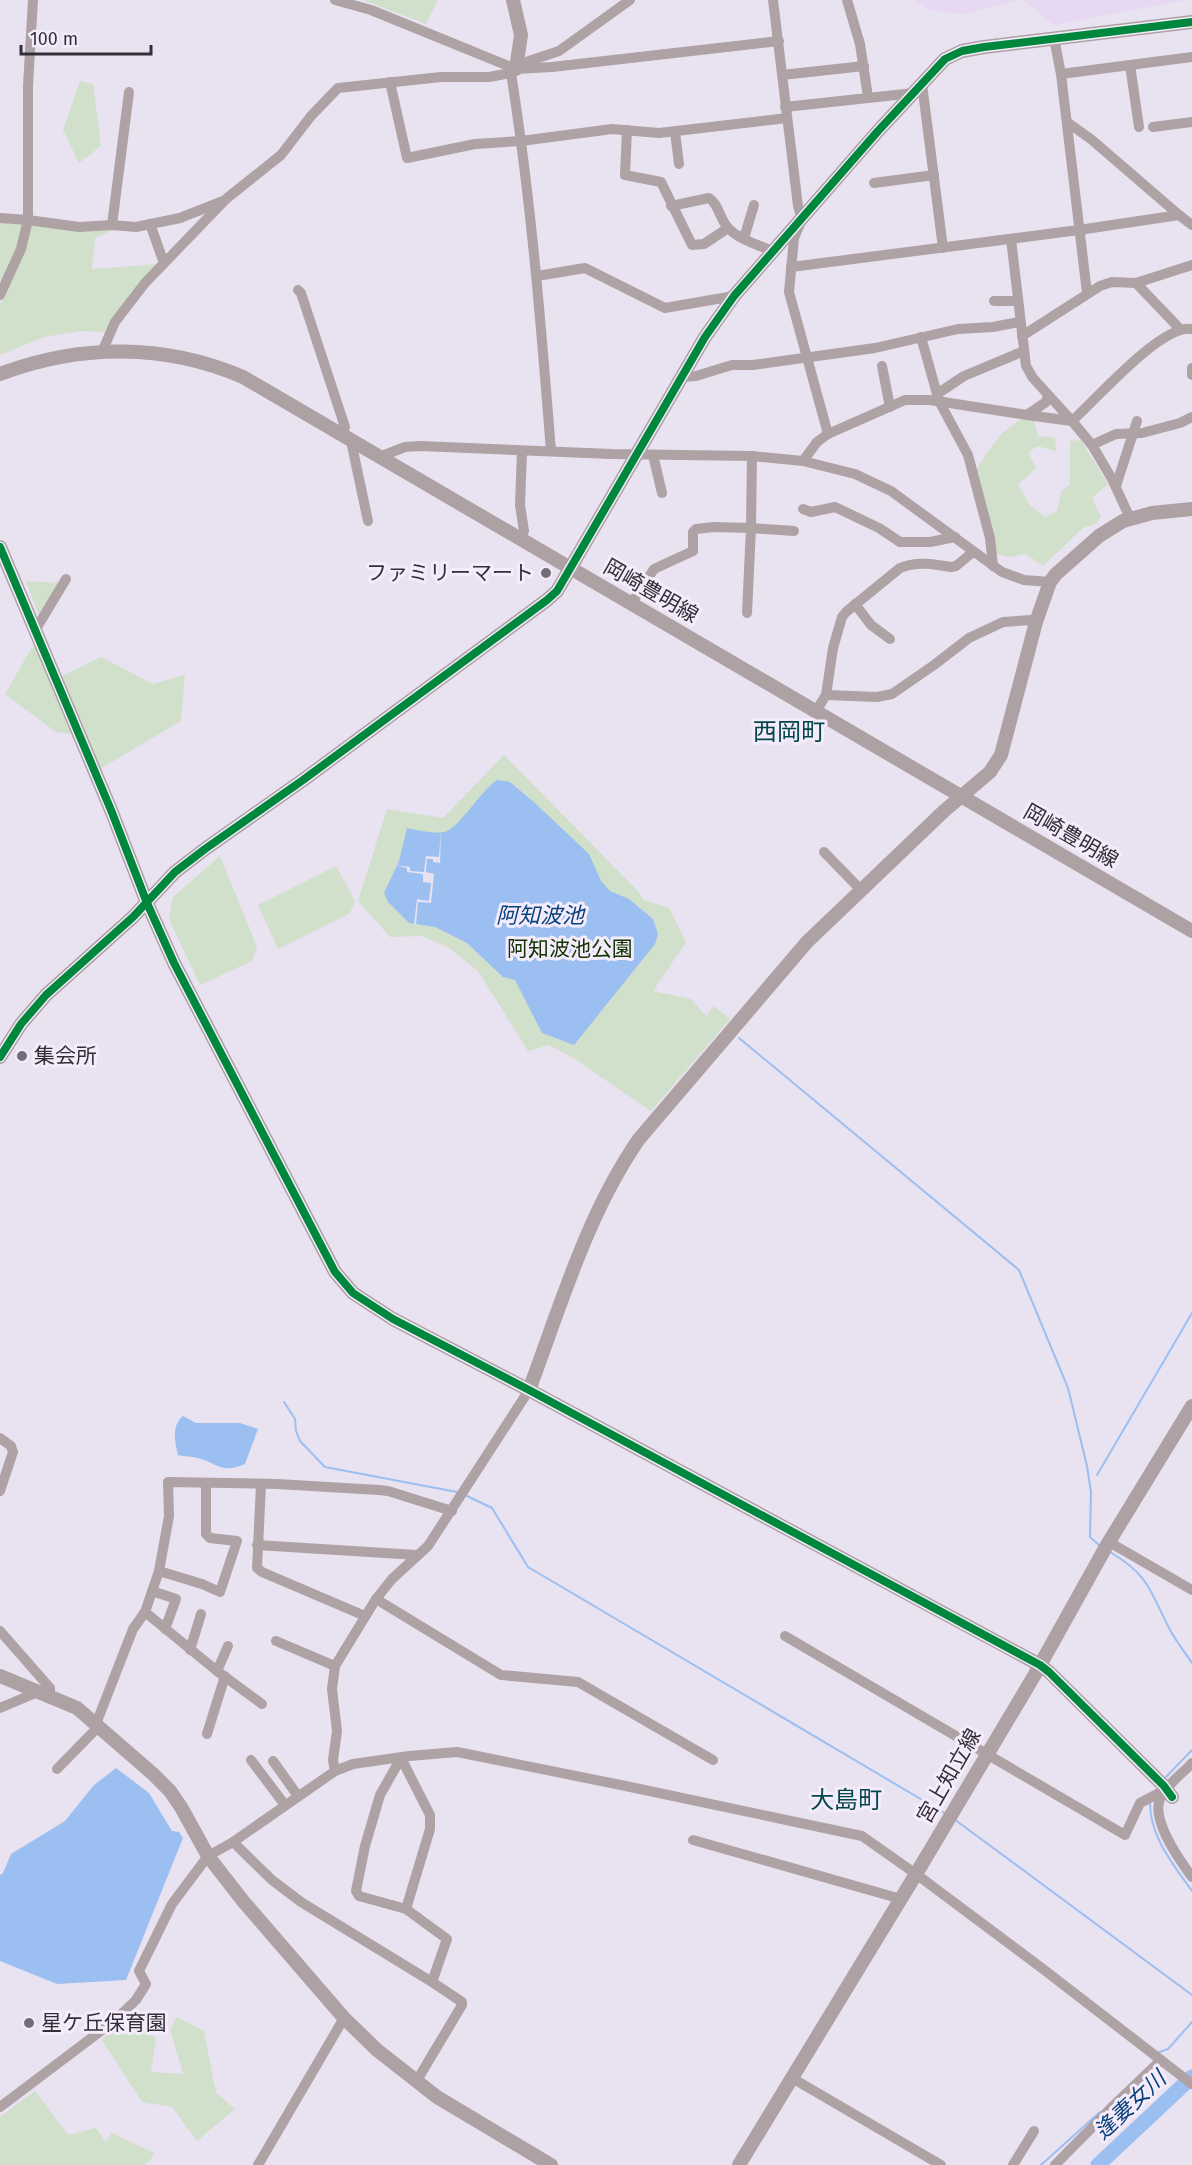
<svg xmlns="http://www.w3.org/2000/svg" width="1192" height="2165" font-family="'Fira Sans','Noto Sans JP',sans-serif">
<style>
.built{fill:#e6d9f1}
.green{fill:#d0e0cb}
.water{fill:#9cbff2}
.pier{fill:#e9e2f0}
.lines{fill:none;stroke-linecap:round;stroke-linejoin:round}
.stream{stroke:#9cbff2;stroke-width:2}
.river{stroke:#9cbff2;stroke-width:15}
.street{stroke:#aea2a4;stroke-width:10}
.secondary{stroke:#aea1a4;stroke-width:14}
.cycleway-casing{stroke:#f4ecfb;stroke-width:11}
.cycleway{stroke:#00873e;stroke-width:8}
.poi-dot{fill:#736d78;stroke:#f4ecfb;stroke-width:2}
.labels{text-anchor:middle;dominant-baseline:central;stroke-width:6;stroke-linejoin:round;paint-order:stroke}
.poi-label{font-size:21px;fill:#342e38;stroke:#f4ecfb;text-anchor:start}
.street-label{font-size:21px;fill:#342e38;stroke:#f4ecfb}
.park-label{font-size:21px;fill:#123301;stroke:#f4ecfb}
.water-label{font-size:22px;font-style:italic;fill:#09417c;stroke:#f4ecfb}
.quarter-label{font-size:24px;fill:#034649;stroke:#f4ecfb}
</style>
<rect width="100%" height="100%" fill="#e9e2f0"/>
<g class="built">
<path d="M913,0H1019L966,14L932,11Z"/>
<path d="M1023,0H1186L1054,25Z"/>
</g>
<g class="green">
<path d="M363,0H438L426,24Z"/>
<path d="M80,81L93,84L101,146L79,163L63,130Z"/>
<path d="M0,223L23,224L18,248L0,282Z"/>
<path d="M31,225L113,230L95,238L92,269L158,264L106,332L80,331L44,337L0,355V305L25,252Z"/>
<path d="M1027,417L1034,418L1038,436L1055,438L1056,451L1037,446L1028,453L1036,468L1018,485L1030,505L1045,517L1057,511L1061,492L1070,484V441L1081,440L1108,484L1092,498L1101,517L1097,523L1083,528L1043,566L1026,554L1009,557L995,553L976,470C990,448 1002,427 1027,417Z"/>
<path d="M26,581L60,583L39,615Z"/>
<path d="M37,646L74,734L56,732L5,694L32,647Z"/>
<path d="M101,657L153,684L185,675L181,721L100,769L60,677Z"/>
<path d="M504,755L638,891L644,900L669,908L686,942L653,991L691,999L706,1016L714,1006L730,1019L651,1111L573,1058L549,1045L528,1051L478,971L449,948L422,936L390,937L358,901L387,809L443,818Z"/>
<path d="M220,856L257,947L252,961L200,985L169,919L173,897Z"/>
<path d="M336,866L355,901L350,913L278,949L258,905Z"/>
<path d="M177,2017L204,2031L216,2093L235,2109L197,2141L172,2107L142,2102L102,2040L127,2018L156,2038L151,2072L183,2074L170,2029Z"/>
<path d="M35,2091L68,2135L96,2128L106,2142L112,2133L154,2153L150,2161L144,2165H0V2117Z"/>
</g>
<g class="water">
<path d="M497,780L510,782L536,804L589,854L601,881L610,891L629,899L653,919L658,934L655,944L574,1045L542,1033L515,980L503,977L467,943L435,927L409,923L388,902L384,893L399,861L407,828C418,830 432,834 444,832C459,829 481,790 497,780Z"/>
<path d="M183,1416L196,1423H240L258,1429L245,1464C221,1474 219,1464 198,1458C191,1456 185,1457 178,1455C175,1442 171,1426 183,1416Z"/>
<path d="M116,1768L149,1793L172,1831L179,1832L183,1838L126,1980L57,1984L0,1961V1875L3,1873L11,1854L65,1821L94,1785Z"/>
</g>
<path class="pier" d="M441,830L440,863L433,862V859H427L426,872L434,874L431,903L418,902L416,925H414L417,899L429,901L431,883L423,882V874L407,872V868L394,865L410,867V871L424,872L426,856L439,857Z"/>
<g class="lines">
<g class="stream">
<path d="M739,1038L1019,1270L1068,1388L1087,1466L1091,1492L1090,1537L1100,1546"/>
<path d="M284,1402L295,1419L296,1431L300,1441L325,1467L457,1492"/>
<path d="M1097,1475L1192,1313"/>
<path d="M465,1495L492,1508L528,1567L946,1814"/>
<path d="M1110,1552C1149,1575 1150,1591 1169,1628C1175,1640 1184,1651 1192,1663"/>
<path d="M1165,1778L1192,1750"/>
<path d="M1150,1803C1150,1837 1173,1864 1192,1891"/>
<path d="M954,1819L1192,1995"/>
<path d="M1157,2053L1168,2049L1192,2022"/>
<path d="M1041,2165L1100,2112"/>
</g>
<path class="river" d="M1098,2165L1192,2077"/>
<g class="street">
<path d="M335,0L371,10L516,69L552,67L779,41"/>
<path d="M773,0L798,206L802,219L794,238L789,292L828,434"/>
<path d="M847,0L860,44L868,97"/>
<path d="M1054,38L1061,74L1087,293"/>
<path d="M517,65L559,51L630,0"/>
<path d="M1130,65L1139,127"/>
<path d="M511,73C531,199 541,325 551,451"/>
<path d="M1061,74L1192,57"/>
<path d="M782,75L864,66"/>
<path d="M390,82L407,158L475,144L521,141L612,129L659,133L787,118"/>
<path d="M922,84L943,248"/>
<path d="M785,107L914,93"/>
<path d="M1067,122L1092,140L1179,215"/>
<path d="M1153,127L1192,122"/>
<path d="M627,130L625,175L661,182L692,245L704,244L728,228"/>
<path d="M675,132L679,164"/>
<path d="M874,183L934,175"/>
<path d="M671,206L709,198C719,204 720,221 729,229C740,240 759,245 772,251"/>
<path d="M0,218L28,220L79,227L112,225L136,227L180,218L223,201"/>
<path d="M150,224L164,263"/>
<path d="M112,225L129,92"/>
<path d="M744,238L754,205"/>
<path d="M1011,239L1026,366L1033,378L1072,421C1097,399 1161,324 1192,329"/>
<path d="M791,267L1079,230L1179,215L1192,225"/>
<path d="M537,276L585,268L665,308L734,296"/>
<path d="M1136,283L1180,329"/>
<path d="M298,290L301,293L345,427L340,434"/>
<path d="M0,295L21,249L28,220V86L33,0"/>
<path d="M994,301H1017"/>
<path d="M1022,336L1100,286L1112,282L1136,283L1192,265"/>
<path d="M921,337L939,401L968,455L990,538L993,566"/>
<path d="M102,352L115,322L145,283L226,199L281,155L311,116L338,88L441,77H489L511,73L516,69"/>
<path d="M882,366L890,407"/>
<path d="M1192,368V375"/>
<path d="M681,377L696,376L732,365H753L875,348L958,329L993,327L1019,322"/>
<path d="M937,394L964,376L1024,351"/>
<path d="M1027,415L1072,421L1092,445"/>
<path d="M351,441L368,521"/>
<path d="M653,455L662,493"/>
<path d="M752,456L751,528L794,531"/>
<path d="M379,457L405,447L420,446L611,454L752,456L803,461L855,474L891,491L1002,572L1024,580L1050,582"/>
<path d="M803,461L817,442L828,434L905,400H930L1027,415L1046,402L1048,395"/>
<path d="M1116,486L1137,421"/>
<path d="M803,509L811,512L835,507L879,528L900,542H930L955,537"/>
<path d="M1130,518L1112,479L1092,445L1116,434L1142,433L1180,423L1192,417"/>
<path d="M519,539L524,531L520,505L522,451"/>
<path d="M631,604L654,569L693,551V532L696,529L714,527L751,528L747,613"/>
<path d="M855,604L871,625L890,639"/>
<path d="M36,629L66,579"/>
<path d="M826,695L877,697L892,694L934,665L969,638L1003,622L1031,620L1036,622"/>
<path d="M816,711L826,695L833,648L842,617L846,612L900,568C916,561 934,564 951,567L956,566L973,552"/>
<path d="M824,852L861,890"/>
<path d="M0,1438L11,1446L13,1452L0,1491"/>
<path d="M261,1485L257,1568L262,1572L365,1616"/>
<path d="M1109,1542L1192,1590"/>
<path d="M257,1545L417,1555"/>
<path d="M159,1571L202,1584L220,1592L237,1541L210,1538L206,1534V1483"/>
<path d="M152,1591L176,1599L165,1629"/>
<path d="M376,1599L501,1675L578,1682L713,1760"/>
<path d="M145,1612L217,1671L262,1704"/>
<path d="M0,1631L50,1688V1697"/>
<path d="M785,1636L1125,1835L1140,1803L1167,1789"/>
<path d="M276,1641L335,1666"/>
<path d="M190,1650L201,1614"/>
<path d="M217,1671L228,1646"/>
<path d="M0,1708L38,1692"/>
<path d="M96,1724L133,1629L145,1612L159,1571L169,1516L168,1482L277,1484L379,1490L388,1491L452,1511"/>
<path d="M207,1734L225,1676"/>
<path d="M401,1758L430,1815V1829L406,1909L447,1939L432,1982"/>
<path d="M401,1758L380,1795L365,1846L356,1891L359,1896L406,1909"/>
<path d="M251,1760L285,1805"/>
<path d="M273,1761L298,1796"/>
<path d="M1192,1763C1182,1774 1166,1785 1160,1799C1151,1820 1180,1861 1192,1877"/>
<path d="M57,1769L99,1726"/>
<path d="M335,1771L333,1760L337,1731L332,1689L335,1666L376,1599L392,1579L428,1546L529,1390"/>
<path d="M693,1840L901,1899"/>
<path d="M233,1842L272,1880L301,1902L432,1982L462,2002V2005L416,2082"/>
<path d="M792,2078L941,2165"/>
<path d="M0,2107L114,2021L136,2000L146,1984L139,1971L172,1904L208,1856L233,1842L335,1771L353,1764L409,1756L457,1752L621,1785L862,1836L916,1874L1043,1969L1192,2084"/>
<path d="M258,2165L344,2018"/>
<path d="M1013,2165L1034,2131"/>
<path d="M1055,2165L1114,2105L1161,2060"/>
</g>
<g class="secondary">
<path d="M513,0L521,35L516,69"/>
<path d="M0,374C80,344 164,343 243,377L1192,931"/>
<path d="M0,547L111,810L147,903L174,963L335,1272L353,1293L393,1319L529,1390L1040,1665L1049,1672L1164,1786L1172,1797"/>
<path d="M0,1057L21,1024L46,995L133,917L175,872L205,849L303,780L547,600L557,591L705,337L734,296L878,131L945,59L962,51L984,47L1192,22"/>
<path d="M529,1390C561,1305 587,1214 639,1139L807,942L944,811L990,772L1001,755L1036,622L1050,582L1056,574L1099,536L1123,521L1152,513L1192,509"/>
<path d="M0,1676L77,1708L153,1774L170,1791L181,1807L208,1856L243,1901L344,2018L377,2050L437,2097L551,2165"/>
<path d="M739,2165L916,1874L1034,1676L1107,1545L1192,1406"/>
</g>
<defs>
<g id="cycleway">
<path d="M0,547L111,810L147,903L174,963L335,1272L353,1293L393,1319L529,1390L1040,1665L1049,1672L1164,1786L1172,1797"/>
<path d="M0,1057L21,1024L46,995L133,917L175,872L205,849L303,780L547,600L557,591L705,337L734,296L878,131L945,59L962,51L984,47L1192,22"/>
</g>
</defs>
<use href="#cycleway" class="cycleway-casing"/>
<use href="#cycleway" class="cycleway"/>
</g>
<g class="poi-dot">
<circle cx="546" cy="573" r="6"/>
<circle cx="22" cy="1056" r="6"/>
<circle cx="29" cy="2023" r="6"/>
</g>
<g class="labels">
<g class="poi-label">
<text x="534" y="573" text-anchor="end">ファミリーマート</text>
<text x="34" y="1056">集会所</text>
<text x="41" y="2023">星ケ丘保育園</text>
</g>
<g class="street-label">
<text transform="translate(651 591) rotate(30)">岡崎豊明線</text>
<text transform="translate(1071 836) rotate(30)">岡崎豊明線</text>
<text transform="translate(949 1776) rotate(-60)">宮上知立線</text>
</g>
<g class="park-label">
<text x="570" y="949">阿知波池公園</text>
</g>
<g class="water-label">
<text x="540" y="915">阿知波池</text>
<text transform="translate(1130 2105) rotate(-43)">逢妻女川</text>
</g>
<g class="quarter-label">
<text x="789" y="732">西岡町</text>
<text x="846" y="1800">大島町</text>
</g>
</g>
<path d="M21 45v9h130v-9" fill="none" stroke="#342e38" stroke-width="3"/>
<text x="30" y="45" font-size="18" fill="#342e38" stroke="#f4ecfb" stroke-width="4.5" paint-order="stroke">100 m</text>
</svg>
